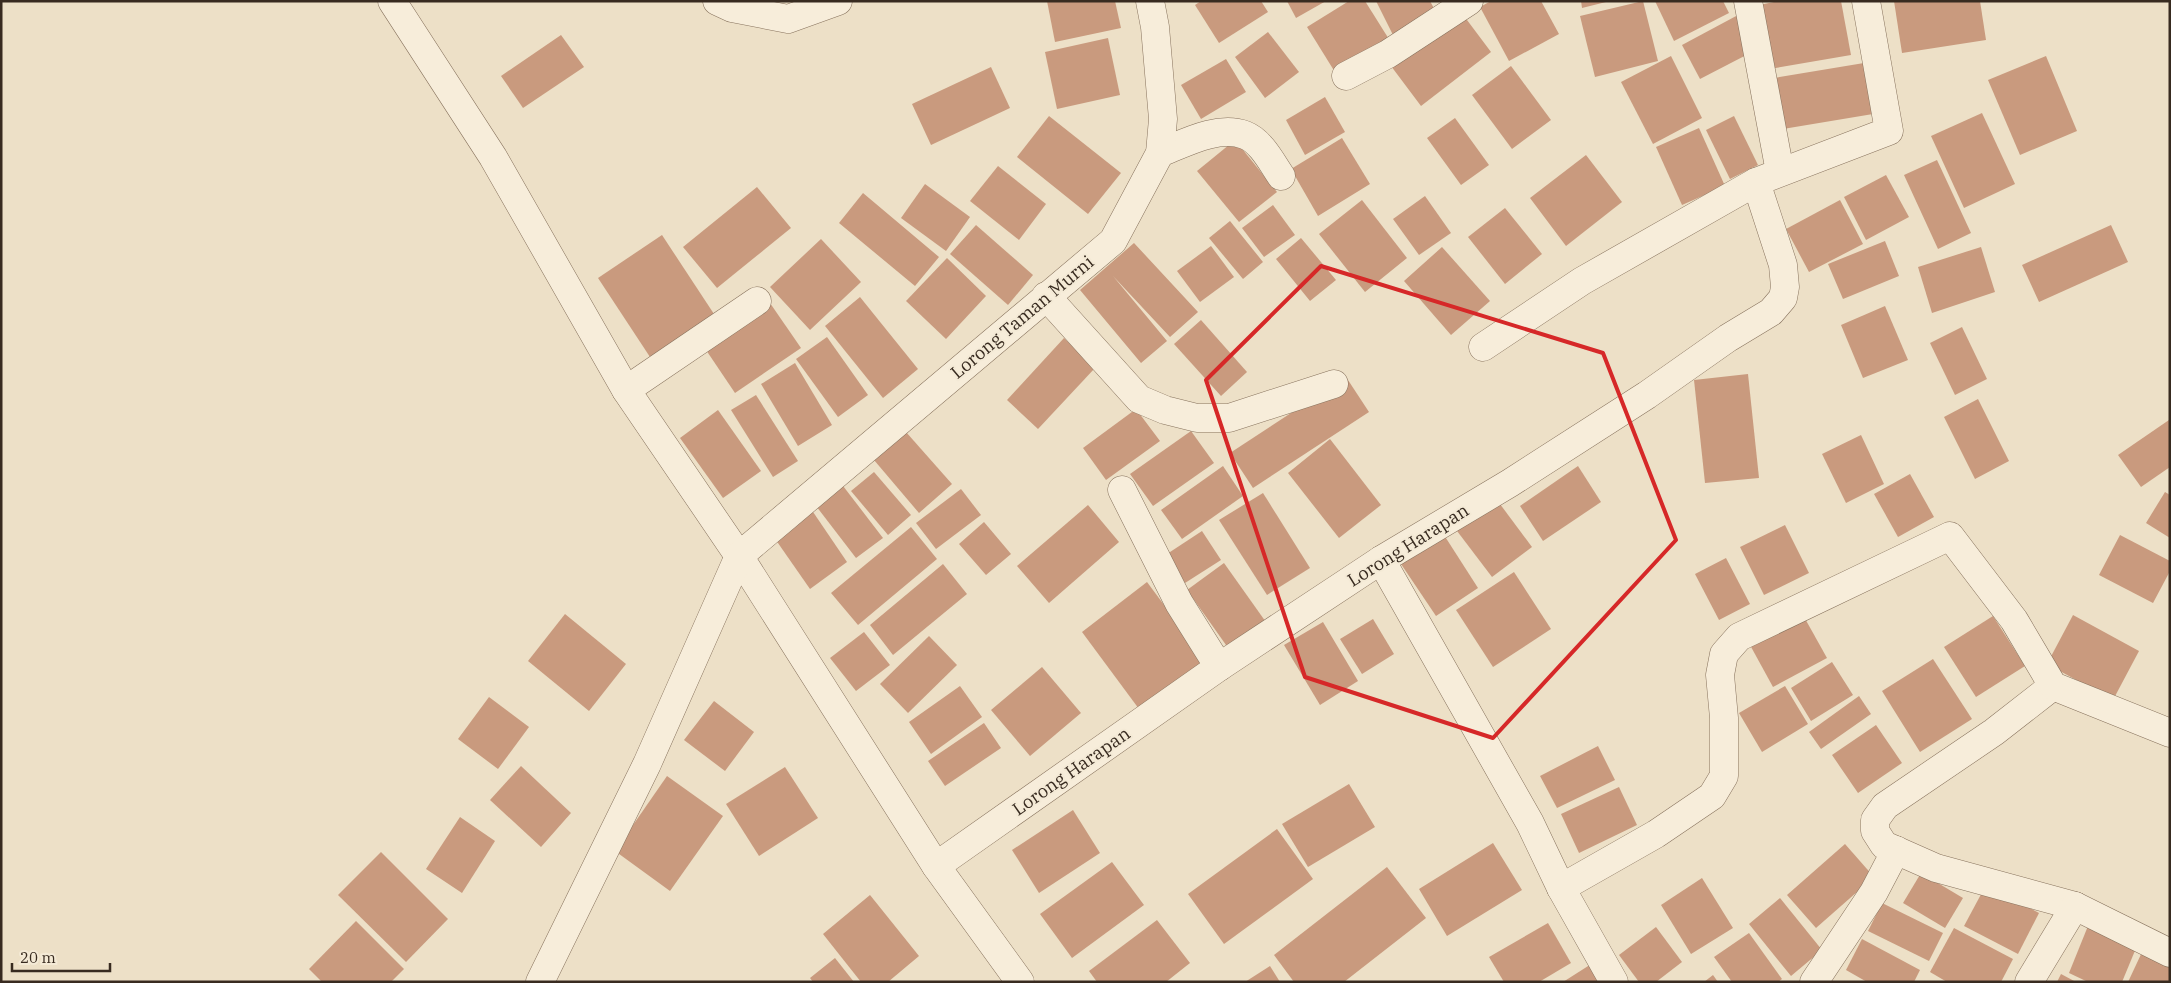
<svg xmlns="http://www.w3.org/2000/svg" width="2171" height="983" font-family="'IBM Plex Serif',serif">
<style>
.building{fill:#c99a7e}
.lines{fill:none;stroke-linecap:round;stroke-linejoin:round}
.minor-casing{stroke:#87725d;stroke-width:29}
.minor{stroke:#f7edda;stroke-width:28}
.marked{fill:none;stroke:#d62828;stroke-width:4;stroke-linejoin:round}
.labels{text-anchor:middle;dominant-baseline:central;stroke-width:4;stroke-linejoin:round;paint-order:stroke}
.street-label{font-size:18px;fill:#382b20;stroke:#f4ead6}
</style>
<rect width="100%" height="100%" fill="#ede0c7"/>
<g class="building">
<path d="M1047,1H1115L1121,28L1055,42Z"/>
<path d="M1201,1H1261L1268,12L1219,43L1195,5Z"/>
<path d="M1287,1H1326L1296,18Z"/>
<path d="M1349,1H1365L1392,44L1338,77L1307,27Z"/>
<path d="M1376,1H1430L1438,16L1395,39Z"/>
<path d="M1491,1H1541L1559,34L1509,61L1480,7Z"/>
<path d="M1581,1H1606V2L1582,8Z"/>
<path d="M1643,1L1658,61L1595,77L1580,16Z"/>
<path d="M1655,1H1723L1729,13L1674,41Z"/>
<path d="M1779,1H1841L1851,55L1770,69L1759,5Z"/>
<path d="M1894,1H1980L1986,40L1902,53Z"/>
<path d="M1461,12L1491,52L1421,106L1391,66Z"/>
<path d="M1738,15L1756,50L1700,79L1682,45Z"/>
<path d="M1268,32L1299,72L1265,98L1235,57Z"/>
<path d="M561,35L584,67L523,108L501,76Z"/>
<path d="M1108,38L1120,95L1057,109L1045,52Z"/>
<path d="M1671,56L1702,118L1653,144L1621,82Z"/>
<path d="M2046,56L2077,131L2020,155L1988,80Z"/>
<path d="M1226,59L1246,92L1201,119L1181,85Z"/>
<path d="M1864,63L1873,114L1783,129L1774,78Z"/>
<path d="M1511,66L1551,120L1512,149L1472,95Z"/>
<path d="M991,67L1010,108L931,145L912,104Z"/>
<path d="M1325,97L1345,132L1305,155L1286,120Z"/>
<path d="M1982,113L2015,184L1964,208L1931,136Z"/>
<path d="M1049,116L1121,173L1088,214L1017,157Z"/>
<path d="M1734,116L1758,165L1730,179L1706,130Z"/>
<path d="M1455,118L1489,165L1461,185L1427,138Z"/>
<path d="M1699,128L1725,186L1682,205L1656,147Z"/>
<path d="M1342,138L1370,184L1318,216L1291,169Z"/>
<path d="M1235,140L1277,192L1239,222L1197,171Z"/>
<path d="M1586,155L1622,202L1566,246L1530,198Z"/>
<path d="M1937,160L1971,233L1938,249L1904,175Z"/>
<path d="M998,166L1046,204L1019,240L970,201Z"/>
<path d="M1886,175L1909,217L1866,240L1844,197Z"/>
<path d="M925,184L970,217L946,251L901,218Z"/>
<path d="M757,187L791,228L717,288L683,247Z"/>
<path d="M863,193L939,257L915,286L839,223Z"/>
<path d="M1425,196L1451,233L1419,255L1393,219Z"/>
<path d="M1362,200L1407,258L1365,292L1319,234Z"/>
<path d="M1840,200L1863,244L1809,272L1786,229Z"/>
<path d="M1273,205L1295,235L1264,257L1242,228Z"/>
<path d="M1505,208L1542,254L1505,284L1468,237Z"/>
<path d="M1230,221L1263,262L1243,279L1209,238Z"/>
<path d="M976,225L1033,275L1008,305L950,254Z"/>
<path d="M2111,225L2128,262L2039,302L2022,265Z"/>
<path d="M662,235L714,314L650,357L598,278Z"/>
<path d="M1301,238L1336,280L1310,301L1276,259Z"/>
<path d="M821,239L861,282L810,330L770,287Z"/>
<path d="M1885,241L1899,276L1843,299L1828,264Z"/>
<path d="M1134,243L1198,312L1170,337L1113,276L1167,341L1141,363L1080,290Z"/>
<path d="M1211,246L1234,277L1200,302L1177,271Z"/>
<path d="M1442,247L1490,301L1451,335L1404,281Z"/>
<path d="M1981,247L1995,292L1932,313L1918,267Z"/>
<path d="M947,258L986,296L946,339L906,301Z"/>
<path d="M860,297L918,369L883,398L825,326Z"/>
<path d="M770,303L801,348L735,393L704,347Z"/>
<path d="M1885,306L1908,360L1863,378L1841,325Z"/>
<path d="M1201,320L1247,372L1221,396L1174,344Z"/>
<path d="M1962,327L1987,379L1955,395L1930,343Z"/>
<path d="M827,337L868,395L838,417L796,359Z"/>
<path d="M1064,338L1095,368L1038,429L1007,400Z"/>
<path d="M795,363L832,425L798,446L761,384Z"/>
<path d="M1748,374L1759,478L1705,483L1694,380Z"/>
<path d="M1346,377L1369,412L1253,488L1230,453Z"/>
<path d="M756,395L798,461L773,477L731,410Z"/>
<path d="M1978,399L2009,461L1975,479L1944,417Z"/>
<path d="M1136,409L1160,441L1106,480L1083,448Z"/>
<path d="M718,410L761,471L723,498L680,438Z"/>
<path d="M2169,420L2170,467L2141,487L2118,455Z"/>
<path d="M1191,431L1214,463L1153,506L1130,474Z"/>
<path d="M906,432L952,484L919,513L874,460Z"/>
<path d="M1861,435L1884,484L1846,503L1822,454Z"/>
<path d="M1330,439L1381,505L1339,538L1288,473Z"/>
<path d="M1223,466L1243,496L1182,539L1161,510Z"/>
<path d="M1578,466L1601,502L1543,541L1520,506Z"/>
<path d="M874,472L911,515L888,535L851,491Z"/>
<path d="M1910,474L1934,517L1898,537L1874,494Z"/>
<path d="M840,482L883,538L856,558L813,502Z"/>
<path d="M961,489L981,515L936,549L916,523Z"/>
<path d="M2165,492L2170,495V538L2146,523Z"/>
<path d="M1263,493L1310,568L1267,595L1219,520Z"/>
<path d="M1494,496L1532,547L1492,577L1454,527Z"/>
<path d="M1088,505L1119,542L1049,603L1017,566Z"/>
<path d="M809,506L847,562L810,589L771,533Z"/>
<path d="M984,522L1011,554L986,575L959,544Z"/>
<path d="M1785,525L1809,573L1764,595L1740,547Z"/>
<path d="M911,527L937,559L858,625L831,593Z"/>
<path d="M1202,531L1221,560L1185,583L1167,554Z"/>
<path d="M1444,535L1478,588L1436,616L1401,564Z"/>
<path d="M2120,535L2170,561V571L2153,603L2099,575Z"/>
<path d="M1726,558L1750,604L1719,620L1695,574Z"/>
<path d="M1224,563L1268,625L1231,652L1187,590Z"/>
<path d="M943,564L967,594L893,655L870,625Z"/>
<path d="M1514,572L1551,629L1493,667L1456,610Z"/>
<path d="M1147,582L1205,660L1139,709L1082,632Z"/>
<path d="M565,614L626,664L589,711L528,661Z"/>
<path d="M1803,615L1827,658L1773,687L1750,645Z"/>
<path d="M2073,615L2139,651L2113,700L2047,664Z"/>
<path d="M1993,616L2025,666L1976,697L1944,647Z"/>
<path d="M1373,619L1394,654L1362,674L1340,639Z"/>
<path d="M1323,622L1358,681L1320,705L1284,645Z"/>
<path d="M864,632L890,665L856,691L830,658Z"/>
<path d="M929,636L957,665L908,713L880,684Z"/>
<path d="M1933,659L1972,719L1920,752L1882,691Z"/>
<path d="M1832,662L1853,695L1811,721L1791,688Z"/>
<path d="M1042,667L1081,713L1030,756L991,710Z"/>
<path d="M960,686L982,717L931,754L909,722Z"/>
<path d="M1785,686L1808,724L1762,752L1739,713Z"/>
<path d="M1859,696L1871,714L1821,749L1809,732Z"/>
<path d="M489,697L529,727L498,769L458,739Z"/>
<path d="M714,701L754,732L725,771L684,740Z"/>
<path d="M984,723L1001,748L945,786L928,761Z"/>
<path d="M1876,725L1902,763L1858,793L1832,755Z"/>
<path d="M1598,746L1615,780L1557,808L1540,776Z"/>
<path d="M521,766L571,813L541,847L490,800Z"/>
<path d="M785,767L818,818L759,856L726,804Z"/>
<path d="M667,776L723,816L670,891L615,851Z"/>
<path d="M1349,784L1375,827L1308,867L1282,824Z"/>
<path d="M1619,787L1637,825L1579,853L1561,814Z"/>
<path d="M1073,810L1100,853L1039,893L1012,850Z"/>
<path d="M460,817L495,841L462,893L426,869Z"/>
<path d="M1277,829L1313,879L1224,944L1188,894Z"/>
<path d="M1493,843L1522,890L1447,936L1419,889Z"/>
<path d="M1845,844L1874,877L1816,928L1787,895Z"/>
<path d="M381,852L448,919L406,962L338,895Z"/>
<path d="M1112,862L1144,905L1072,958L1040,914Z"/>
<path d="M1387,867L1426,918L1344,982H1294L1274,955Z"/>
<path d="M1921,873L1963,898L1945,928L1903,903Z"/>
<path d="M1702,878L1733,928L1691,954L1661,905Z"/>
<path d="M1986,885L2039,913L2018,954L1964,926Z"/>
<path d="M870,895L919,956L888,982H861L823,934Z"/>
<path d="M1780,898L1822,950L1791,976L1749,924Z"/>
<path d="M1882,903L1943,933L1929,961L1868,931Z"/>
<path d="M1157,920L1190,963L1166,982H1097L1089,971Z"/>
<path d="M356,921L404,969L391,982H322L309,969Z"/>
<path d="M2090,921L2139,941L2122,982H2088L2069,973Z"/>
<path d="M1548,923L1571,963L1539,982H1504L1489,957Z"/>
<path d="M1656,927L1682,962L1656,982H1639L1619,955Z"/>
<path d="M1954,928L2013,959L2001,982H1947L1930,972Z"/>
<path d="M1749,933L1782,979L1778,982H1732L1714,957Z"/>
<path d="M1862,939L1920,970L1914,982H1867L1846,970Z"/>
<path d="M2143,950L2170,963V982H2128Z"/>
<path d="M835,958L854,982H813L810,978Z"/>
<path d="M1596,961L1608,982H1563Z"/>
<path d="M1270,966L1280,982H1245Z"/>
<path d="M2061,974L2076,982H2057Z"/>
<path d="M1713,975L1718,982H1704Z"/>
</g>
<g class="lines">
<defs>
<g id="minor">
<path d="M392,1L493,157L626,390L739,556L936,866L1020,982"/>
<path d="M717,1L732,8L788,19L838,1"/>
<path d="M1748,1L1780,172"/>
<path d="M1346,76L1388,54L1469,1"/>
<path d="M1160,153C1185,143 1218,125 1245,135C1261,141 1272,163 1281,176"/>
<path d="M1046,296L1139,399L1165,410L1197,418H1229L1334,384"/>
<path d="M1483,347L1582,281L1756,182L1889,131L1866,1"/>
<path d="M626,390L757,301"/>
<path d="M1122,490L1179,603L1219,667"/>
<path d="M1381,560L1530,823L1561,888L1614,982"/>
<path d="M2053,686L1994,732L1885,806L1875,820V831L1884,845L1936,868L2075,906L2170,953"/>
<path d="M936,866L1219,667L1381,560L1510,483L1647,395L1728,338L1771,312L1783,298L1785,287L1783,265L1756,182"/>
<path d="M1561,888L1656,834L1712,796L1724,776V718L1720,675L1724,654L1739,637L1950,536L2014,620L2053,686L2170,733"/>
<path d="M540,982L647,764L739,556L1113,241L1160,153L1163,119L1155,27L1150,1"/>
<path d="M1814,982L1874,892L1896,850"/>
<path d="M2029,982L2075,906"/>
</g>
</defs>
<use href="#minor" class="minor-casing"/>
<use href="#minor" class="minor"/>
</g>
<path class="marked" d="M1321,266L1603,353L1676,540L1493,738L1305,677L1206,380Z"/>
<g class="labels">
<g class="street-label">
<text transform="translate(1022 317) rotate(-40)">Lorong Taman Murni</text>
<text transform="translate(1408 545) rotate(-32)">Lorong Harapan</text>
<text transform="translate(1071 771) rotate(-35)">Lorong Harapan</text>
</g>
</g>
<rect width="2171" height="983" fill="none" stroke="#382b20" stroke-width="5"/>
<path d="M12 963v8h98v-8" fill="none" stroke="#382b20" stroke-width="2.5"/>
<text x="20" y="963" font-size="15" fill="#382b20" stroke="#f4ead6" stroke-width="4" paint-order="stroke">20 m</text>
</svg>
